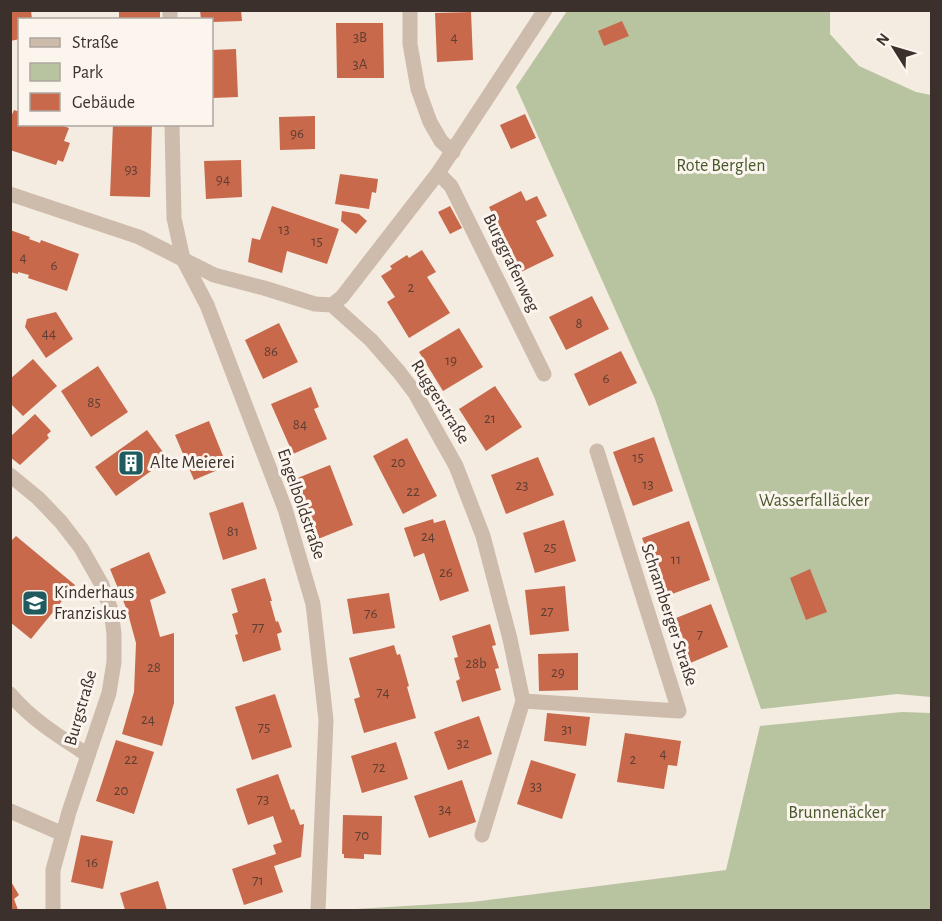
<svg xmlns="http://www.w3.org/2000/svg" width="942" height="921" font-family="'Alegreya Sans',sans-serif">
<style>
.green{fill:#b8c4a0}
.building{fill:#c8694b}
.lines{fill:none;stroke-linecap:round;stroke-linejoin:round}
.minor{stroke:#cdbbac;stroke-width:15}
.labels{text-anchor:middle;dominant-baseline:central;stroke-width:6;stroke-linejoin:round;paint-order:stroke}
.number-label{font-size:15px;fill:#5e3e33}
.park-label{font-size:18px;fill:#4a5a2e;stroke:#fbf5ee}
.street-label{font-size:18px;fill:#3b302b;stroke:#fbf5ee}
.poi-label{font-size:18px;fill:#3b302b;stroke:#fbf5ee;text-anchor:start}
</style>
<rect width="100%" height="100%" fill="#f4ebe1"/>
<g class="green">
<path d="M830,10V34L859,66L916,92L931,95V697L897,694L761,709L655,399L516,87L567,11Z"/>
<path d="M902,712L931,713V910H339L472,902L726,870L760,726Z"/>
</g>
<g class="building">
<path d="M10,10H31L32,20H20V39L10,41Z"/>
<rect x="119" y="10" width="41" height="10"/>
<path d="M200,10H241L242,21L212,22V20H201Z"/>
<path d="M471,12L473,60L437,62L435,13Z"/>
<path d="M622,21L629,36L604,46L598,31Z"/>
<path d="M336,23H383L384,78H337Z"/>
<path d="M236,49L238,97L212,98V50Z"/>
<path d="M14,110L20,112V124H57L69,128L64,141L70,143L63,162L58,160L56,165L10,150V119Z"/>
<path d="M525,114L536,138L511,149L500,125Z"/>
<path d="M315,116V149L280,150L279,117Z"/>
<path d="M113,124H152L150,197L110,196Z"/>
<path d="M241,160L242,197L206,199L204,161Z"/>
<path d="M340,174L378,179L376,193L372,192L369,209L335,204Z"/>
<path d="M521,191L526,201L537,196L547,216L536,221L554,256L521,272L489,207Z"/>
<path d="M272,206L339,229L327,264L287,251L282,273L248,262L252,238L260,240Z"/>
<path d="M450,206L462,228L450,234L438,212Z"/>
<path d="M342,211L359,214L367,221L356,234L341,221Z"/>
<path d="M10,230L30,237L29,239L40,243L41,240L79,254L67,291L28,278L29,275L18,272V274L10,272Z"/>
<path d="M422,250L436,272L427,277L450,313L409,338L387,302L395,297L381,276L392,269L390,266L407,255L409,258Z"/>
<path d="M592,296L609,329L566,350L549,317Z"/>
<path d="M56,312L73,339L46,358L25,327L27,319Z"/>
<path d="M279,323L298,362L263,379L245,340Z"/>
<path d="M459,328L483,367L443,391L419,352Z"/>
<path d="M621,351L637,383L589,406L574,374Z"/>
<path d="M33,359L57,386L23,416L10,403V379Z"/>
<path d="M98,366L128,412L91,437L61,391Z"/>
<path d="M495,386L522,427L486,451L459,409Z"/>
<path d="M311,387L319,407L314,409L327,439L293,454L271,404Z"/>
<path d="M35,414L51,431L47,435L49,438L20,465L10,457V437Z"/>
<path d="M209,421L227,466L194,480L175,435Z"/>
<path d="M147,430L168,459L116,496L95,467Z"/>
<path d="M654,437L673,491L633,506L613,452Z"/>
<path d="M407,438L437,496L403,514L373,456Z"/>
<path d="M538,457L554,495L506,514L491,475Z"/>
<path d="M330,465L353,525L318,539L295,479Z"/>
<path d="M243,502L257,549L223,560L209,513Z"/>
<path d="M433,519L434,523L445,520L469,591L440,601L424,553L414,557L404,528Z"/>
<path d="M564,520L576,561L535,573L523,533Z"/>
<path d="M689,521L710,580L664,597L642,538Z"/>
<path d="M16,536L75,585L31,639L10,622V542Z"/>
<path d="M149,552L166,593L150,600L160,637L174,633V703L162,746L122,734L134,692L136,643L127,610L110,569Z"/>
<path d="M810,569L827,612L806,620L790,578Z"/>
<path d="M265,578L272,601H270L276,622L278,621L282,632L277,634L281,650L243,662L235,635L238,634L232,614L238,612L231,589Z"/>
<path d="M565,586L569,631L530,635L525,590Z"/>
<path d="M389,593L395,628L353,634L347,599Z"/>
<path d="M711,604L728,647L688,664L671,620Z"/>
<path d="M490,624L496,645L492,646L499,668L495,669L501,690L462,702L456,681L460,679L454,658L458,657L452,636Z"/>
<path d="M394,645L397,655L400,654L409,686L407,687L416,718L364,733L354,699L360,697L349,658Z"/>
<path d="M578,653V690L539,691L538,654Z"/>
<path d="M275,694L292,747L252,760L235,707Z"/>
<path d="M547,713L590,717L586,746L544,741Z"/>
<path d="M479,716L492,754L448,770L434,732Z"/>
<path d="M625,733L681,741L677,766L668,765L664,789L617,782Z"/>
<path d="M116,740L154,752L134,814L96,801Z"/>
<path d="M396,742L408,779L362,793L351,756Z"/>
<path d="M531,760L576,774L562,819L517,804Z"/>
<path d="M278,774L291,810L294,809L300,825L304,824L301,857L274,866L283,892L244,905L232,869L276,854L273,845L282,842L273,816L248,825L236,789Z"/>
<path d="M462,780L476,822L429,838L414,796Z"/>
<path d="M343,815L382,816L381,855L364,854V859L344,858V854H342Z"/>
<path d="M81,835L113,841L103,889L71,882Z"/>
<path d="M10,880L19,895L14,899L18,910H10Z"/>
<path d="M158,881L167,910H125L120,893Z"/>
</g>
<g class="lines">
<g class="minor">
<path d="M170,10V20"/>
<path d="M410,10V44L418,89L430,122L441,141L453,152"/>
<path d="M172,124L174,218L183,259L207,305L285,509L313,604L326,720L318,910"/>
<path d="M438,173L451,186L544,374"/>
<path d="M10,194L139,237L214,275L264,288L315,304L332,305L371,340L399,372L415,393L456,466L483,536L510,639L523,701L482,835"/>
<path d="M332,305L342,297L438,173L545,10"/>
<path d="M10,475L38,498L61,522L81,548L102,585L111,610L114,634V662L109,693L69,812L53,870V910"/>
<path d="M10,694C32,720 60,737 88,755"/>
<path d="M523,701L679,711L597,451"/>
<path d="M10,811L63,834"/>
</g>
</g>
<defs>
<symbol id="building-square" viewBox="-11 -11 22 22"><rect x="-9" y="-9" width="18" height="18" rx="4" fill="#1f5a5e" stroke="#fbf5ee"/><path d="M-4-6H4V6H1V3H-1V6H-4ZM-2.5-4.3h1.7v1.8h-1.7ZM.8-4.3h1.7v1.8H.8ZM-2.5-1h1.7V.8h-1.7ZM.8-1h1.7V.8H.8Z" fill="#fff"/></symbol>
<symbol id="school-square" viewBox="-11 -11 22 22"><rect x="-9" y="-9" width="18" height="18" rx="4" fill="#1f5a5e" stroke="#fbf5ee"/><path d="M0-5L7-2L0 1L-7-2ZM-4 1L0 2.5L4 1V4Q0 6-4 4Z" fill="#fff"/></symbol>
</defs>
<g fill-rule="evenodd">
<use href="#building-square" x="116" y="448" width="30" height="30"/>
<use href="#school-square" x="20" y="588" width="30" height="30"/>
</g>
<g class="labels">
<g class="number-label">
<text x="360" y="37">3B</text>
<text x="454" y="37">4</text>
<text x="360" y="64">3A</text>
<text x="297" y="133">96</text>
<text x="131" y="169">93</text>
<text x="223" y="179">94</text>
<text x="284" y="229">13</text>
<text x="317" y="241">15</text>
<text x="23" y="257">4</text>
<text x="54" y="265">6</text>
<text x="411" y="287">2</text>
<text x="579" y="323">8</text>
<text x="49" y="333">44</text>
<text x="271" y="351">86</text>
<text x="451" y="360">19</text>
<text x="606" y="378">6</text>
<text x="94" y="402">85</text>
<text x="490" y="418">21</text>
<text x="300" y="424">84</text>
<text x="638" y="457">15</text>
<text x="398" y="462">20</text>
<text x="648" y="484">13</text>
<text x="522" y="485">23</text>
<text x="413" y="491">22</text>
<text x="233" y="531">81</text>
<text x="428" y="536">24</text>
<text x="550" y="547">25</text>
<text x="676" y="559">11</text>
<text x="446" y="572">26</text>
<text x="547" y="611">27</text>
<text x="371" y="613">76</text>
<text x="258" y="627">77</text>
<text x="700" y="634">7</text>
<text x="476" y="663">28b</text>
<text x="154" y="667">28</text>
<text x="558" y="672">29</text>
<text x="383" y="692">74</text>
<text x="148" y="719">24</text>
<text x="264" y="727">75</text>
<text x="567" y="729">31</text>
<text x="463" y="743">32</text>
<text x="663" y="753">4</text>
<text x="131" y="759">22</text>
<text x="633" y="759">2</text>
<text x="379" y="767">72</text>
<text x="536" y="786">33</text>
<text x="121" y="790">20</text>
<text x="263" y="799">73</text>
<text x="445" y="809">34</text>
<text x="362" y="835">70</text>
<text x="92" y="862">16</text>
<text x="258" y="880">71</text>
</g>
<g class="park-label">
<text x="721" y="166">Rote Berglen</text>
<text x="814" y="501">Wasserfalläcker</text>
<text x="837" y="813">Brunnenäcker</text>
</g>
<g class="street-label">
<text transform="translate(511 263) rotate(64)">Burggrafenweg</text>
<text transform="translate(440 402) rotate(58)">Ruggerstraße</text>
<text transform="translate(301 504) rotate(71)">Engelboldstraße</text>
<text transform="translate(669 615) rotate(72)">Schramberger Straße</text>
<text transform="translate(81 708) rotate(-74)">Burgstraße</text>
</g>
<g class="poi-label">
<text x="150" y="463">Alte Meierei</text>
<text x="54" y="593">Kinderhaus<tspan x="54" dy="21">Franziskus</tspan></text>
</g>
</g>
<rect width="942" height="921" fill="none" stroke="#3b302b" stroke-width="24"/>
<rect x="18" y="18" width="195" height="108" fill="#fbf5ee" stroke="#aea6a0" stroke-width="1.5"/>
<rect x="30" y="38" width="30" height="9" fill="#cdbbac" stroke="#aea6a0" stroke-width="1.5"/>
<text x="72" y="48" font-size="18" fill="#3b302b">Straße</text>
<rect x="30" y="63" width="30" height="18" fill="#b8c4a0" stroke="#aea6a0" stroke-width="1.5"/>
<text x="72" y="78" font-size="18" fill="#3b302b">Park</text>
<rect x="30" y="93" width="30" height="18" fill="#c8694b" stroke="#aea6a0" stroke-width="1.5"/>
<text x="72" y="108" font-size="18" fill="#3b302b">Gebäude</text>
<g transform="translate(894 48) rotate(307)" stroke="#fbf5ee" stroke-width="4.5" paint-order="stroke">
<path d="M0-4.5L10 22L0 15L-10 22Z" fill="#3b302b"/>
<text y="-9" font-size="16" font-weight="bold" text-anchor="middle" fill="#3b302b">N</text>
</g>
</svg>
